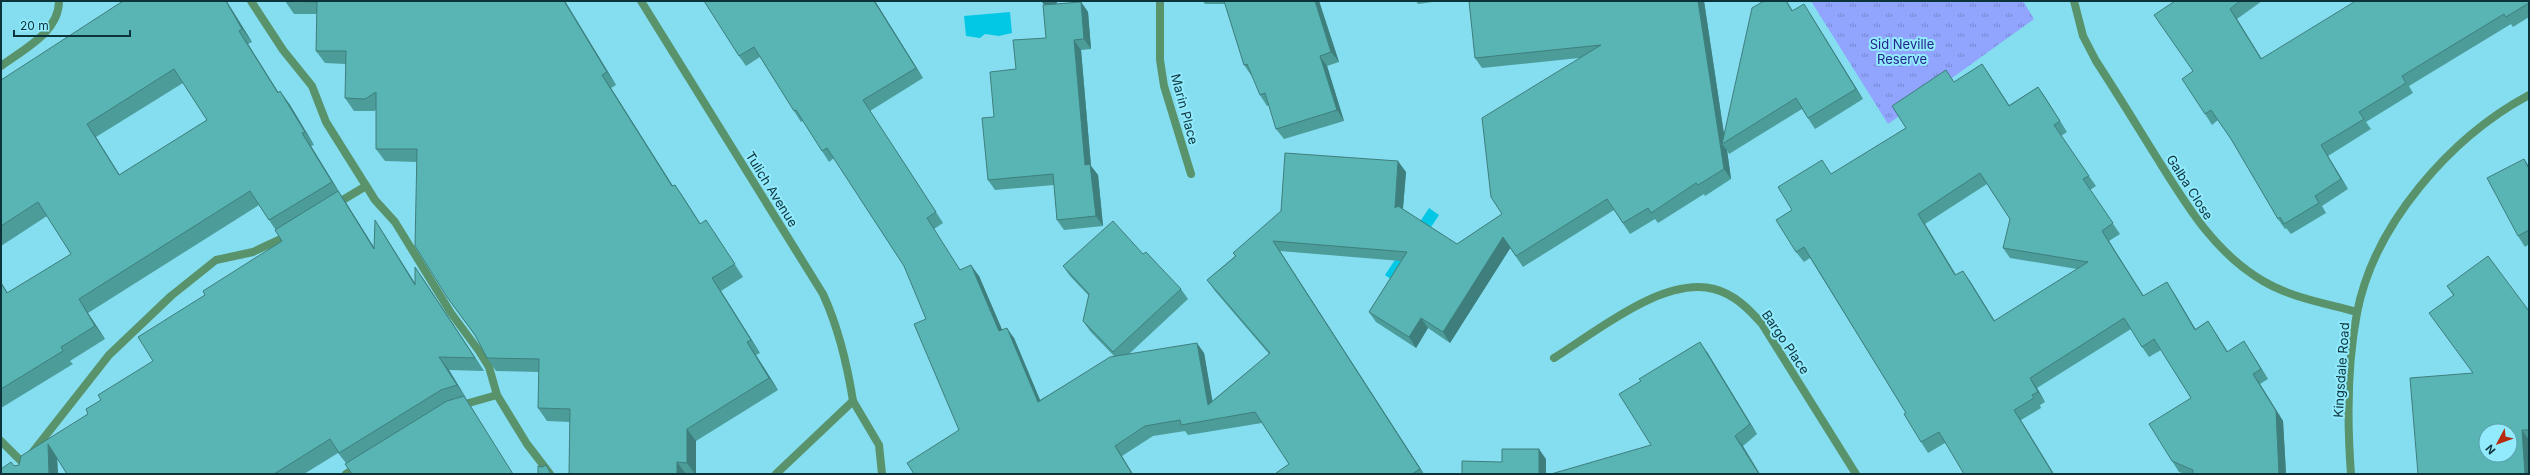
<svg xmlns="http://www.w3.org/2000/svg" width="2530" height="475" font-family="Inter,sans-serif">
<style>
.park{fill:url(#park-tufts)}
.water{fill:#03c8e5}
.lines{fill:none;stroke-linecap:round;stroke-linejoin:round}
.service{stroke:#59936b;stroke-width:8}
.minor{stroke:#59936b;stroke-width:8}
.wall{fill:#4c9c9a;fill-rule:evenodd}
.shaded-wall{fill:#3e7f7d}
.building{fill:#58b5b3;stroke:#3e7f7d;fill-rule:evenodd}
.labels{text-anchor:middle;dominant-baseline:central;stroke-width:4;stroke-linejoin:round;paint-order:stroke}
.park-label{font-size:13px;fill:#24258b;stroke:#92eafd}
.street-label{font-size:13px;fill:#0c333a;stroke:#92eafd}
</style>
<defs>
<pattern id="park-tufts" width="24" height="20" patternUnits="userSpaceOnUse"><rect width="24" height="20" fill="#91a5fe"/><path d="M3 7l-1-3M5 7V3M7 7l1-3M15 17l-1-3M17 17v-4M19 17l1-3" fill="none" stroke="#7587cf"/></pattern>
</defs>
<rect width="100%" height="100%" fill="#85ddf0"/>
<path class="park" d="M1811,1H2023L2034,19L1888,124Z"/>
<g class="water">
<path d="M1010,12L1012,33L999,36L985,34L980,38L966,36L964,16Z"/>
<path d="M1429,208L1439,215L1395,282L1385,275Z"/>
</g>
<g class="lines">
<g class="service">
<path d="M251,1L283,50L312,86L326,122L375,200L395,222L451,313L479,351L489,367L497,395L527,444L550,474"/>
<path d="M1,66C24,49 59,32 59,1"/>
<path d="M336,204L366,186"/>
<path d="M458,406L497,395"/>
<path d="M1,441L23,463L25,474"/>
<path d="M32,453L109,355L171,296L216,260L253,252L289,235"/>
<path d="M346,474L359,466"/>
<path d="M776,474L853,401L879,445L882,474"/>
</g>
<g class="minor">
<path d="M641,1L823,294C839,329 847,363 853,401"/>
<path d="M1160,1V60L1164,86L1191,174"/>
<path d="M2074,1L2083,36L2096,61C2117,93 2137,126 2157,158C2187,206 2214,252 2263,281C2292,298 2325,303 2357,312"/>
<path d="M1554,358C1596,332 1663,276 1714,289C1734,294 1749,309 1762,324L1856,474"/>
<path d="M2351,474C2347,421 2347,365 2357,313C2374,224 2451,137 2529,95"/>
</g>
</g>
<g class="wall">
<path d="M285,1H565L616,85L611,88L673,186L675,185L700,224L715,233L743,277L721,291L760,353L756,355L778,390L696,441V474H569L570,422L547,421L538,408L539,372L496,371L487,358L476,337L447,297L417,162L385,161L376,149V110L374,111H354L345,98L346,64L325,63L316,51L317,14H294Z"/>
<path d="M704,1H875L923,78L870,111L943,223L934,229L960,270L979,276L1002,330L1014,338L1040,400L1114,356L1090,331L1083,321L1089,296L1070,276L1063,266L1143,254L1181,289L1188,299L1129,354L1204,353L1212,401L1269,354L1215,291L1207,280L1235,256L1233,253L1406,172L1403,209L1457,244L1502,214L1579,58L1482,68L1475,58L1469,1H1704L1724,134L1764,1H1787L1793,11L1811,15L1863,99L1815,129L1802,109L1729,154L1727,150L1731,179L1705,196L1704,194L1658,223L1655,219L1630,234L1614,210L1523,267L1510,248L1450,343L1428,328L1416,348L1376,322L1369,312L1401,261L1280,251L1424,474H1277L1289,464L1262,423L1188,435L1185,431L1153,436L1122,456L959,430L926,319L904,266L834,158L829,162L822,151L803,121L801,122L794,111L760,57L746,66L739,56Z"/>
<path d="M1042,1H1058L1055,4L1081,2L1088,12L1091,49L1081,50L1091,166L1098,175L1103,226L1064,230L1057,220L1054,185L995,190L988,180L994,117L1016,69L1046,38L1044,5Z"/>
<path d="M1203,1H1319L1339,62L1327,66L1344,121L1284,139L1276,129L1269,105L1267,106L1260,95L1252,75H1251L1244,65L1225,4H1205Z"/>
<path d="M1416,1H1440L1418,4Z"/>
<path d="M2175,1H2262L2237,19L2261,58L2529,1V17L2513,27L2511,24L2409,86L2413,93L2366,122L2371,129L2328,156L2348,189L2322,206L2326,213L2291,234L2286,228L2285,229L2278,219L2231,139L2218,120L2212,125L2205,114Z"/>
<path d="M229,5L252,42L248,44L278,92L280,91L290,105L314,145L311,146L341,195L374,247L384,234L415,283L424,280L484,371L449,370L466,398V399L472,408L346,463L338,453L304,474H67L57,458L58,474H1L14,466L19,465L88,414L101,400L153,361L205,295L282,241L275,229L259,205L88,313L105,339L70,361L73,364L1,408V282L8,293L71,254L47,216L1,246V80ZM183,83L207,120L119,175L96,137Z"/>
<path d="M1982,64L2009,105L2038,87L2045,97L2067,132L2061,136L2096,186L2090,190L2120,234L2109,241L2144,296L2174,293L2195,329L2208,321L2228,352H2251L2268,379L2260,384L2283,421L2286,474H2185L2179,472L2172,461L2191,398L2161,350L2149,357L2142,347L2131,329L2037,388L2045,402L2040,405L2041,408L2021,420L1945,443L1928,453L1921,442L1906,413L1810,258L1804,262L1796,252L1792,210L1832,174L1906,128L1954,82ZM1987,184L2010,219L2003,248L2010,258L2077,269L1995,321L1970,281L1956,275L1925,224Z"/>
<path d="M2524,159L2529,166V244L2525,247L2518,236Z"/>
<path d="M2447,286L2529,311V474L2473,373L2453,295Z"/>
<path d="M1707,352L1757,434L1743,446L1651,445Z"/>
</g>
<g class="shaded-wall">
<path d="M226,1H227L229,5L252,42L242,29Z"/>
<path d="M564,1H565L571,11L616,85L607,72Z"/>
<path d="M874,1H875L923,78L916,68Z"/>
<path d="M1043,1H1058L1050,13L1042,2Z"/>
<path d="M1315,1H1319L1339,62L1331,52Z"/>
<path d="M1698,1H1704L1725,141L1722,144L1727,150L1731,179L1724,169Z"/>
<path d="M1081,2L1088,12L1091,49L1084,39Z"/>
<path d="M1804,4L1811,15L1863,99L1856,89Z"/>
<path d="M2230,9L2237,19L2268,69L2261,59Z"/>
<path d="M239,31L248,44L287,106L278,93Z"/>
<path d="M1074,40L1081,50L1091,166L1098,175L1103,226L1096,216L1085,165Z"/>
<path d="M1320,56L1327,66L1344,121L1337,110Z"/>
<path d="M1982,64L1989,74L2016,116L2009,106Z"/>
<path d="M602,75L611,88L681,199L672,186Z"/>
<path d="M2038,87L2045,97L2067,132L2060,121Z"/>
<path d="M280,91L290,105L314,145L305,132Z"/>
<path d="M863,100L870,111L943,223L936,212Z"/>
<path d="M87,124L96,137L128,188L119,175Z"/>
<path d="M302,133L311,146L341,195L332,182Z"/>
<path d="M2321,145L2328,156L2348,189L2341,179Z"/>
<path d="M1398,161L1406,172L1402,219L1395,208Z"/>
<path d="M675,185L684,198L709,237L700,224Z"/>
<path d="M338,191L347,204L383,262L374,249Z"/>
<path d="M1918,214L1925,224L1962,285L1955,275Z"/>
<path d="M375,220L384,234L424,298L415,285Z"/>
<path d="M2102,231L2109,241L2150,307L2143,296Z"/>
<path d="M1503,237L1511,247L1450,343L1443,332Z"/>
<path d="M1273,241L1280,251L1424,474L1420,469Z"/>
<path d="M971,265L979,276L1007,341L999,331Z"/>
<path d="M415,267L424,280L484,371L475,358Z"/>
<path d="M1963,271L1970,281L2001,332L1994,321Z"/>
<path d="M712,278L721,291L760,353L751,340Z"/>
<path d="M2167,282L2174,293L2202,340L2195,330Z"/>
<path d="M79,299L88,313L105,339L95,326Z"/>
<path d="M1421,318L1428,328L1416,348L1409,337Z"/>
<path d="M2208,321L2215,332L2234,362L2227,352Z"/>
<path d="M1007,328L1014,338L1045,412L1038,402Z"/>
<path d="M2244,341L2251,352L2268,379L2261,369Z"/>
<path d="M747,342L756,355L778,390L769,378Z"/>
<path d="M1700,342L1707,352L1757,434L1750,424Z"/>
<path d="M1197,343L1204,353L1215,415L1208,405Z"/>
<path d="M439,357L449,370L466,398L457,385Z"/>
<path d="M2253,374L2260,384L2283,421L2286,474H2279Z"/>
<path d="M2030,378L2037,388L2045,402L2038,392Z"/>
<path d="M464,396L472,408L513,474Z"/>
<path d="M2014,410L2021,420L2054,474H2053Z"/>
<path d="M687,429L696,441V474H695L687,463Z"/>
<path d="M2522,430L2529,440V474H2525Z"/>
<path d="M1735,436L1743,446L1760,474H1759Z"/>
<path d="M48,444L57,457L58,474H49Z"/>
<path d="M1115,446L1122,456L1133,474H1132Z"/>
<path d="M1539,449L1546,459V474H1539Z"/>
<path d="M677,462L686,474H677Z"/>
</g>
<g class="building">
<path d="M123,1H226L242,29L239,31L278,93L280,91L305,132L302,133L332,182L269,220L250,191L79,299L95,326L61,347L63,351L1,389V283L7,293L71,254L38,202L1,226V80ZM174,69L207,120L119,175L87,124Z"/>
<path d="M288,1H564L607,72L602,75L672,186L675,185L700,224L706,220L735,264L712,278L751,340L747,342L769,378L687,429V463L677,462V474H569L570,409L538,408L539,359L487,358L475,335L447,297L415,246L417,149H376V92L365,99L345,98L346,51H316L317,2Z"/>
<path d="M704,1H874L916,68L863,100L936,212L927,218L960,270L971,265L999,331L1007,328L1038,402L1110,357L1197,343L1208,405L1270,353L1207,280L1236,256L1233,253L1281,211L1285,153L1398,161L1395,208L1398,206L1457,244L1502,214L1491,197L1482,118L1601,45L1475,58L1469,1H1698L1724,169L1698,185L1696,183L1651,213L1648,208L1623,223L1607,199L1516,256L1503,237L1443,332L1421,318L1409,337L1369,312L1407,252L1273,241L1420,469L1412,474H1368V473L1367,474H1277L1276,473L1289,464L1255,412L1181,425L1180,420L1145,426L1115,446L1132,474H914L907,463L959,430L914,324L926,319L904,266L827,148L822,151L796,110L794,111L754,47L739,56Z"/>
<path d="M1224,1H1315L1331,52L1320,56L1337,110L1276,129L1265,93L1260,95L1247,64L1244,65Z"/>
<path d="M1764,1H1786L1792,11L1804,4L1856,89L1808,118L1796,98L1722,144L1752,8Z"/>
<path d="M2175,1H2240L2230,9L2261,59L2354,2L2353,1H2529V3L2506,17L2504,14L2402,76L2406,83L2359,112L2364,119L2321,145L2341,179L2315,196L2319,203L2284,224L2280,217L2278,219L2231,139L2211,110L2205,114L2182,79L2193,71L2154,15Z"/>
<path d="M1081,2L1084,39L1074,40L1085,165L1090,164L1096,216L1057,220L1053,174L988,180L982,118L994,117L990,72L1016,69L1013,40L1046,38L1043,5Z"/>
<path d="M1982,64L2009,106L2038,87L2060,121L2054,125L2089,176L2083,179L2113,223L2102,231L2143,296L2167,282L2195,330L2208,321L2227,352L2244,341L2261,369L2253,374L2276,411L2279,474H2193V470L2172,461L2149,424L2191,398L2154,339L2142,347L2124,318L2030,378L2038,392L2032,395L2034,398L2014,410L2053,474H1964L1939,432L1921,442L1904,414L1906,413L1804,247L1796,252L1776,220L1792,210L1778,187L1822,160L1831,174L1906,128L1892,106L1946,70L1954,82ZM1980,173L2010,219L2003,248L2088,262L1994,321L1963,271L1955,275L1918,214Z"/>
<path d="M2524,159L2528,167L2529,166V230L2518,236L2487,178Z"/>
<path d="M338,191L374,249L375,220L415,285V267L475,358L439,357L457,385L441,390L339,453L330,439L274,474H67L48,444L49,474H1V469L11,462L14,466L19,465L21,456L88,414L86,409L101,400L98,395L153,361L138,337L205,295L203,291L282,241L275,230Z"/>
<path d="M1113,221L1143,254L1146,252L1181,289L1113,352L1083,321L1089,294L1063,266Z"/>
<path d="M2488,256L2529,311V430H2522L2525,474H2418L2410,378L2473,373L2429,313L2454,295L2447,286ZM2486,431H2510V455H2486Z"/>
<path d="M1700,342L1750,424L1735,436L1759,474H1551L1651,445L1619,394L1641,381L1639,379Z"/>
<path d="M464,396L513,474H352L345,464L447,401Z"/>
<path d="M1502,449H1539V474H1462V461L1502,462Z"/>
<path d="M546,465L551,474H538V466L542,467Z"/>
</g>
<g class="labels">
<g class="park-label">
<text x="1902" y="44">Sid Neville<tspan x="1902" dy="15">Reserve</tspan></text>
</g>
<g class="street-label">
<text transform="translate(1185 109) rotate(75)">Marin Place</text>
<text transform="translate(2190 187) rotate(57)">Galba Close</text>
<text transform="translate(772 189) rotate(58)">Tulich Avenue</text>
<text transform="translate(1786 342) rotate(56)">Bargo Place</text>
<text transform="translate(2341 370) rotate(-86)">Kingsdale Road</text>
</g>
</g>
<rect width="2530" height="475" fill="none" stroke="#0c333a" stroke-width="4"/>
<g transform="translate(2498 443) rotate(229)"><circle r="19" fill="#92eafd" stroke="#5ca1af"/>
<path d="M0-3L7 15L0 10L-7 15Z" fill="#b62b0b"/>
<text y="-6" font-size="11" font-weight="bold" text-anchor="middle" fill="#0c333a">N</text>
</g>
<path d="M14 30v6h116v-6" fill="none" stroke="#0c333a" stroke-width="2"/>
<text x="20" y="30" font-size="12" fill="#0c333a" stroke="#92eafd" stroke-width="3" paint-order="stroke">20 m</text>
</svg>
